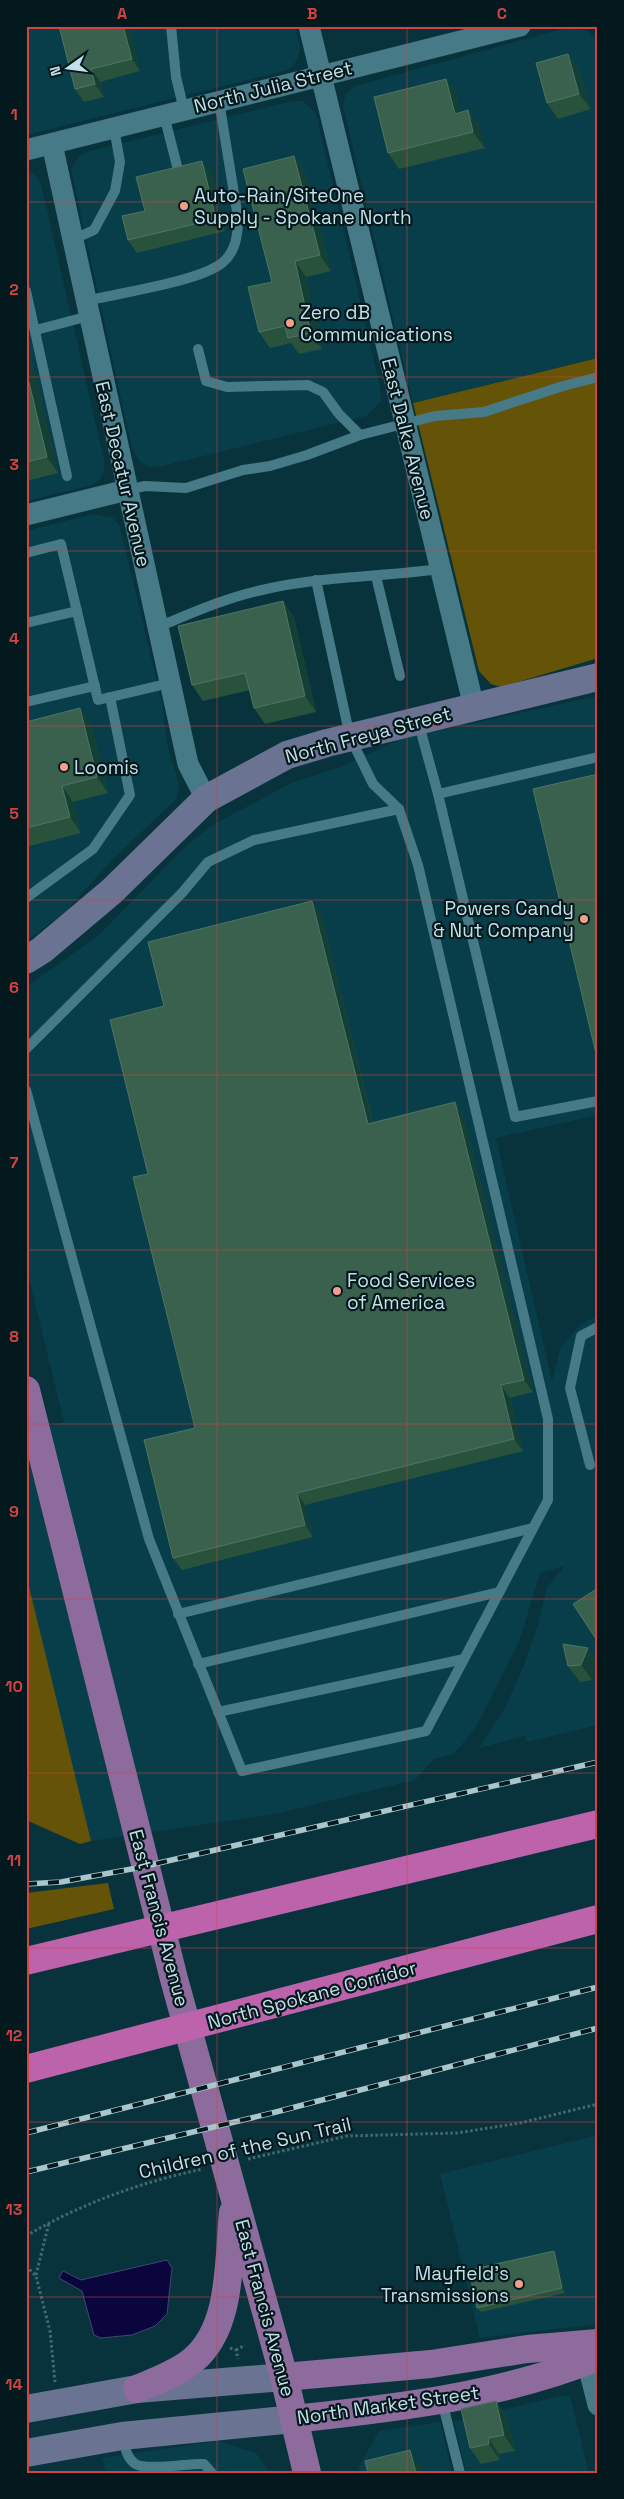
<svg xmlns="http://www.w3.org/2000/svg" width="624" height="2499" font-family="'Space Grotesk',sans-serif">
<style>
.built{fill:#083e49}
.green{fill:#655408}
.water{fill:#0a053c;stroke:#42466f}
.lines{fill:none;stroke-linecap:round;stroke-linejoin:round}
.path{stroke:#436971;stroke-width:3;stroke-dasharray:2.5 2.5;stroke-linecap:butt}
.lane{stroke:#467a87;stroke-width:10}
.street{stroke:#467a87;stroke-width:21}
.secondary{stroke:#6a7392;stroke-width:28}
.primary{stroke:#8d6c9d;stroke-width:28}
.highway{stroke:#bd63ab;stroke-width:28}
.rail-casing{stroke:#a9c6cd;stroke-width:5.5}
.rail{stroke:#04191e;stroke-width:4;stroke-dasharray:11;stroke-linecap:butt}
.wall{fill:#28523b}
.shaded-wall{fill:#143f34}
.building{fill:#39614d;stroke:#4e7565}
.grid{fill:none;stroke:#d34344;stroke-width:1;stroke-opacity:0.55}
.poi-dot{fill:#f49e88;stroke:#04191e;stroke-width:2}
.labels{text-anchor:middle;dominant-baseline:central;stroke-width:4.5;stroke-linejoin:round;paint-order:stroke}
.street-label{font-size:19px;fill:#c4dfe5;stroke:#04191e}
.poi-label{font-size:19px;fill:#c4dfe5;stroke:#04191e;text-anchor:start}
.neatline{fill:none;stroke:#d34344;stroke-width:2}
.grid-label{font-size:16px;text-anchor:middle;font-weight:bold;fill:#d34344}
</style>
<rect width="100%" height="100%" fill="#08333c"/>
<g class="built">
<path d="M26,26H295L300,47L299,57L294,64L288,70L280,72L26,135Z"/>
<path d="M570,27L587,31L598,42V358L413,403L343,106L346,93L355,86Z"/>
<path d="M293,101H303L316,114L354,274L380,388L381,401L366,416L162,466L152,467L141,463L132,449L71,169L80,155L90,151Z"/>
<path d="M26,171L34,174L41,184L104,460V472L99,480L92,485L26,501Z"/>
<path d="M93,514L113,518L120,527L162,703L168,748L179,784L177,798L112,860L65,912L26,941V531Z"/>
<path d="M598,696V1115L496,1138L552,1381L561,1347L580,1325L598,1315V1725L527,1742L525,1736L479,1748L505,1708L524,1665L538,1625L547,1587L565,1566L540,1573L520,1639L477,1725L454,1754L434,1759L415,1780L275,1814L91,1841L26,1574V1433L64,1422L26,1266V987L98,936L184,848L211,826L291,783L340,767L403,738Z"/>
<path d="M598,2135V2324L480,2338L440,2174Z"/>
<path d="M561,2396H570L589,2473H466L454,2421Z"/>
<path d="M440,2422L452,2473H360L358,2469L379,2431Z"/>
<path d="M218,2441L256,2453L270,2473H106L102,2458Z"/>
</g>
<g class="green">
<path d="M598,358V658L501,687L491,684L479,671L413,403Z"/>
<path d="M26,1574L91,1841L80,1844L26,1820Z"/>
<path d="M108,1883L114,1909L26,1929V1893Z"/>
</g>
<path class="water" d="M167,2260L172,2268L167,2314L155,2326L132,2335L101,2338L94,2335L82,2291L59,2278L63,2271L81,2280Z"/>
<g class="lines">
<g class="path">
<path d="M248,2159L347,2136L457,2133L520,2123L598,2104"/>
<path d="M26,2236C80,2204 141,2182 203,2169"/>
<path d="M26,2266L36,2276L50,2331L55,2382"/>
<path d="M36,2275L49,2223"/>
<path d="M230,2348L236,2350L238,2359"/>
<path d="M236,2350L245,2345"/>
</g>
<g class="lane">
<path d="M171,26L176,77L184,110"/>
<path d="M164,115L177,166"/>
<path d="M72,240L94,230L115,191L120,162L114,128"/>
<path d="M26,291L67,476"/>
<path d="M86,301C118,293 198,282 222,263C236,252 238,234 238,218L219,101"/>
<path d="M36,330L89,316"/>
<path d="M198,349L206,381L227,387L308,385L323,392L339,414L360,435"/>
<path d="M127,490L145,486L186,488L243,470L270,466L307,455L360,435L435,416L484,412L563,386L598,377"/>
<path d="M26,553L61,544L98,700L170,683"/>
<path d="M376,576L400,676"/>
<path d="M26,623L77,611"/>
<path d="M158,627C192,613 225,598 262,590C321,576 381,577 440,569"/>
<path d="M26,702L95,686"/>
<path d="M418,721L438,794L598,757"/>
<path d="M438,794L515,1117L598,1101"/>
<path d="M26,898L93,849L130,795L110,697"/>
<path d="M26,1049L182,893L208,862L254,840L399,809"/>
<path d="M26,1090L149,1539L242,1771L426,1731L548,1500V1419L418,865L399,809L373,784L350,737L316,580"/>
<path d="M590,1465L570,1388L581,1336L598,1327"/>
<path d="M178,1614L533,1528"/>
<path d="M198,1664L499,1592"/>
<path d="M218,1712L464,1659"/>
<path d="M442,2401L460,2473"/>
<path d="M123,2438C125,2447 126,2456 134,2463C144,2472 188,2463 204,2464L212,2473"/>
</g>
<g class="street">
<path d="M309,26L474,707"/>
<path d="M52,144L188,764L206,799"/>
<path d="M26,150L520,26"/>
<path d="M26,515L127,490"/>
<path d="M587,2361L598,2405"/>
</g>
<g class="secondary">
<path d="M26,960L42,950L112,891L206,799L287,755L327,743L598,677"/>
<path d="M26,2409L137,2389L284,2377"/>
<path d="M26,2453L122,2436L294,2419"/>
</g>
<g class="primary">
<path d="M26,1390L174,1979L284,2377L307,2473"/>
<path d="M284,2377L431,2364L527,2349L598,2343"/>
<path d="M137,2389C155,2381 176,2374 192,2361C233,2328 228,2260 233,2212"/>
<path d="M294,2419C397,2408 501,2396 598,2357"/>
</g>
<g class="highway">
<path d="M26,1961L598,1824"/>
<path d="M26,2069L598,1919"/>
</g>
<defs>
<g id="rail">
<path d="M26,1884L61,1882L137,1868L598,1762"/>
<path d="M26,2133L598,1987"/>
<path d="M26,2172L276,2112L598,2028"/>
</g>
</defs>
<use href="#rail" class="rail-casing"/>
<use href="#rail" class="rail"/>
</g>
<g class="wall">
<path d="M59,26H129L140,71L100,82L104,97L84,102L75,89Z"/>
<path d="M129,26H140L131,29Z"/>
<path d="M568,54L579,70L591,109L558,119L547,103Z"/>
<path d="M446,79L457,95L461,112L468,110L479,126L485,148L399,169L388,153Z"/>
<path d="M294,156L305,172L331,271L306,277L322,349L299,354L291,343L270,348L259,332L272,282Z"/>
<path d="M211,173L225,231L137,253L128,240L145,211Z"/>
<path d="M26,338L58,473L26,481Z"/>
<path d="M283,601L294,617L316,712L265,724L254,708L250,690L203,701L192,685Z"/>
<path d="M26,722L91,724L108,793L73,802L81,833L26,847Z"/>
<path d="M321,914L373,1122L455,1102L463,1114L533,1392L510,1398L523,1451L305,1505L313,1537L182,1570L173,1558L195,1428L148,1174L164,1006Z"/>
<path d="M588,1648L592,1680L580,1682L568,1666Z"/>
<path d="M554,2251L557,2256L565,2293L481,2312L477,2308Z"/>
<path d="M496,2401L507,2417L515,2451L499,2454L500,2460L481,2464L470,2448Z"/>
</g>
<g class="shaded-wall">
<path d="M123,26H129L140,71L132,59Z"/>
<path d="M568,54L579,70L591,109L579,94Z"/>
<path d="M91,69L100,82L104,97L95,84Z"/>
<path d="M446,79L457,95L466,129L455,114Z"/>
<path d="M468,110L479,126L485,148L473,132Z"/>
<path d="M294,156L305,172L331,271L320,255Z"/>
<path d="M202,161L211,173L225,231L216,219Z"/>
<path d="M295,261L306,277L322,349L311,333Z"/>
<path d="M26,338L58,473L47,457L26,370Z"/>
<path d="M283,601L294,617L316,712L305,696Z"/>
<path d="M80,708L91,724L108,793L97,777Z"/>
<path d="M62,786L73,802L81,833L70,817Z"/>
<path d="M312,901L321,914L376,1136L368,1124Z"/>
<path d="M455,1102L463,1114L533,1392L524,1380Z"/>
<path d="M501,1385L510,1398L523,1451L514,1439Z"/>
<path d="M297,1493L305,1505L313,1537L305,1525Z"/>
<path d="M588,1648L598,1661V1668L592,1680L581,1665Z"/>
<path d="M554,2251L557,2256L565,2293L562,2288Z"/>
<path d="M496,2401L507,2417L515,2451L504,2435Z"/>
<path d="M488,2438L499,2454L500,2460L489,2444Z"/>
<path d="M410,2450L421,2466L423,2473H416Z"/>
</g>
<g class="building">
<path d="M59,26H123L132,59L91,69L95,84L75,89Z"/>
<path d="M568,54L579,94L547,103L536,63Z"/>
<path d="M446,79L455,114L468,110L473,132L388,153L374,97Z"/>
<path d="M294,156L320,255L295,261L311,333L288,338L285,326L259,332L248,287L272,282L243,169Z"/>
<path d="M202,161L216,219L128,240L122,216L145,211L136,177Z"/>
<path d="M26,370L47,457L26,462Z"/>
<path d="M283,601L305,696L254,708L245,673L192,685L178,626Z"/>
<path d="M80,708L97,777L62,786L70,817L26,828V722Z"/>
<path d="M598,774V1062L533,789Z"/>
<path d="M312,901L368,1124L455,1102L524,1380L501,1385L514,1439L297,1493L305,1525L173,1558L144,1440L195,1428L133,1177L148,1174L110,1020L164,1006L148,942Z"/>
<path d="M598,1588V1642L573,1604Z"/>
<path d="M563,1644L588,1648L581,1665L568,1666Z"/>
<path d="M554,2251L562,2288L477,2308L469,2270Z"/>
<path d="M496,2401L504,2435L488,2438L489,2444L470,2448L461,2409Z"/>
<path d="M410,2450L416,2473H368L365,2461Z"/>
</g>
<path class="grid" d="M217,26V2473M407,26V2473M26,202H598M26,377H598M26,551H598M26,726H598M26,900H598M26,1075H598M26,1250H598M26,1424H598M26,1599H598M26,1773H598M26,1948H598M26,2122H598M26,2297H598"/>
<g class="poi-dot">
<circle cx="184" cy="206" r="5"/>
<circle cx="290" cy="323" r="5"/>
<circle cx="64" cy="767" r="5"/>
<circle cx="584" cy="919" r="5"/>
<circle cx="337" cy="1291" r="5"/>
<circle cx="519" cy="2284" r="5"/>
</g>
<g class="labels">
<g class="street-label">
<text transform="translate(273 87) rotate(-14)">North Julia Street</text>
<text transform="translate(408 439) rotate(76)">East Dalke Avenue</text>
<text transform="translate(123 474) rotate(77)">East Decatur Avenue</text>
<text transform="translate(368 735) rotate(-15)">North Freya Street</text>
<text transform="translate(159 1918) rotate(75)">East Francis Avenue</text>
<text transform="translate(312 1995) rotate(-15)">North Spokane Corridor</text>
<text transform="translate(245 2148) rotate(-13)">Children of the Sun Trail</text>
<text transform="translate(265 2308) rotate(75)">East Francis Avenue</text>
<text transform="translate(388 2405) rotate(-8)">North Market Street</text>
</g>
<g class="poi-label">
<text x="194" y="195">Auto-Rain/SiteOne<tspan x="194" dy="22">Supply - Spokane North</tspan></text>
<text x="300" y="312">Zero dB<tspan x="300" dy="22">Communications</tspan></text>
<text x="74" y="767">Loomis</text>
<text x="574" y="908" text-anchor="end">Powers Candy<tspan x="574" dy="22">&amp; Nut Company</tspan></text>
<text x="347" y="1280">Food Services<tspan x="347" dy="22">of America</tspan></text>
<text x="509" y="2273" text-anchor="end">Mayfield's<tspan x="509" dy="22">Transmissions</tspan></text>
</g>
</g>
<rect width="624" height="2499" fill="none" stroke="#04191e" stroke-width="55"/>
<g transform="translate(68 68) rotate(256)" stroke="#04191e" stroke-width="4" paint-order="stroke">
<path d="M0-4L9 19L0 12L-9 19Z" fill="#c4dfe5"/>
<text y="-8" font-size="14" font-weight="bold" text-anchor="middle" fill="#c4dfe5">N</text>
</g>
<rect x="28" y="28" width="568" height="2444" class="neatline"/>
<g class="grid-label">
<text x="122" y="19">A</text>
<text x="312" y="19">B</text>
<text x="502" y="19">C</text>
<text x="14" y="120">1</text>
<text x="14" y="295">2</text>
<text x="14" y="470">3</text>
<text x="14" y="644">4</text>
<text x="14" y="819">5</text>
<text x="14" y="993">6</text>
<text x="14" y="1168">7</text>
<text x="14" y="1342">8</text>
<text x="14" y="1517">9</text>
<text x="14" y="1692">10</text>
<text x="14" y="1866">11</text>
<text x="14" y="2041">12</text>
<text x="14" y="2215">13</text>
<text x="14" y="2390">14</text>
</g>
</svg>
